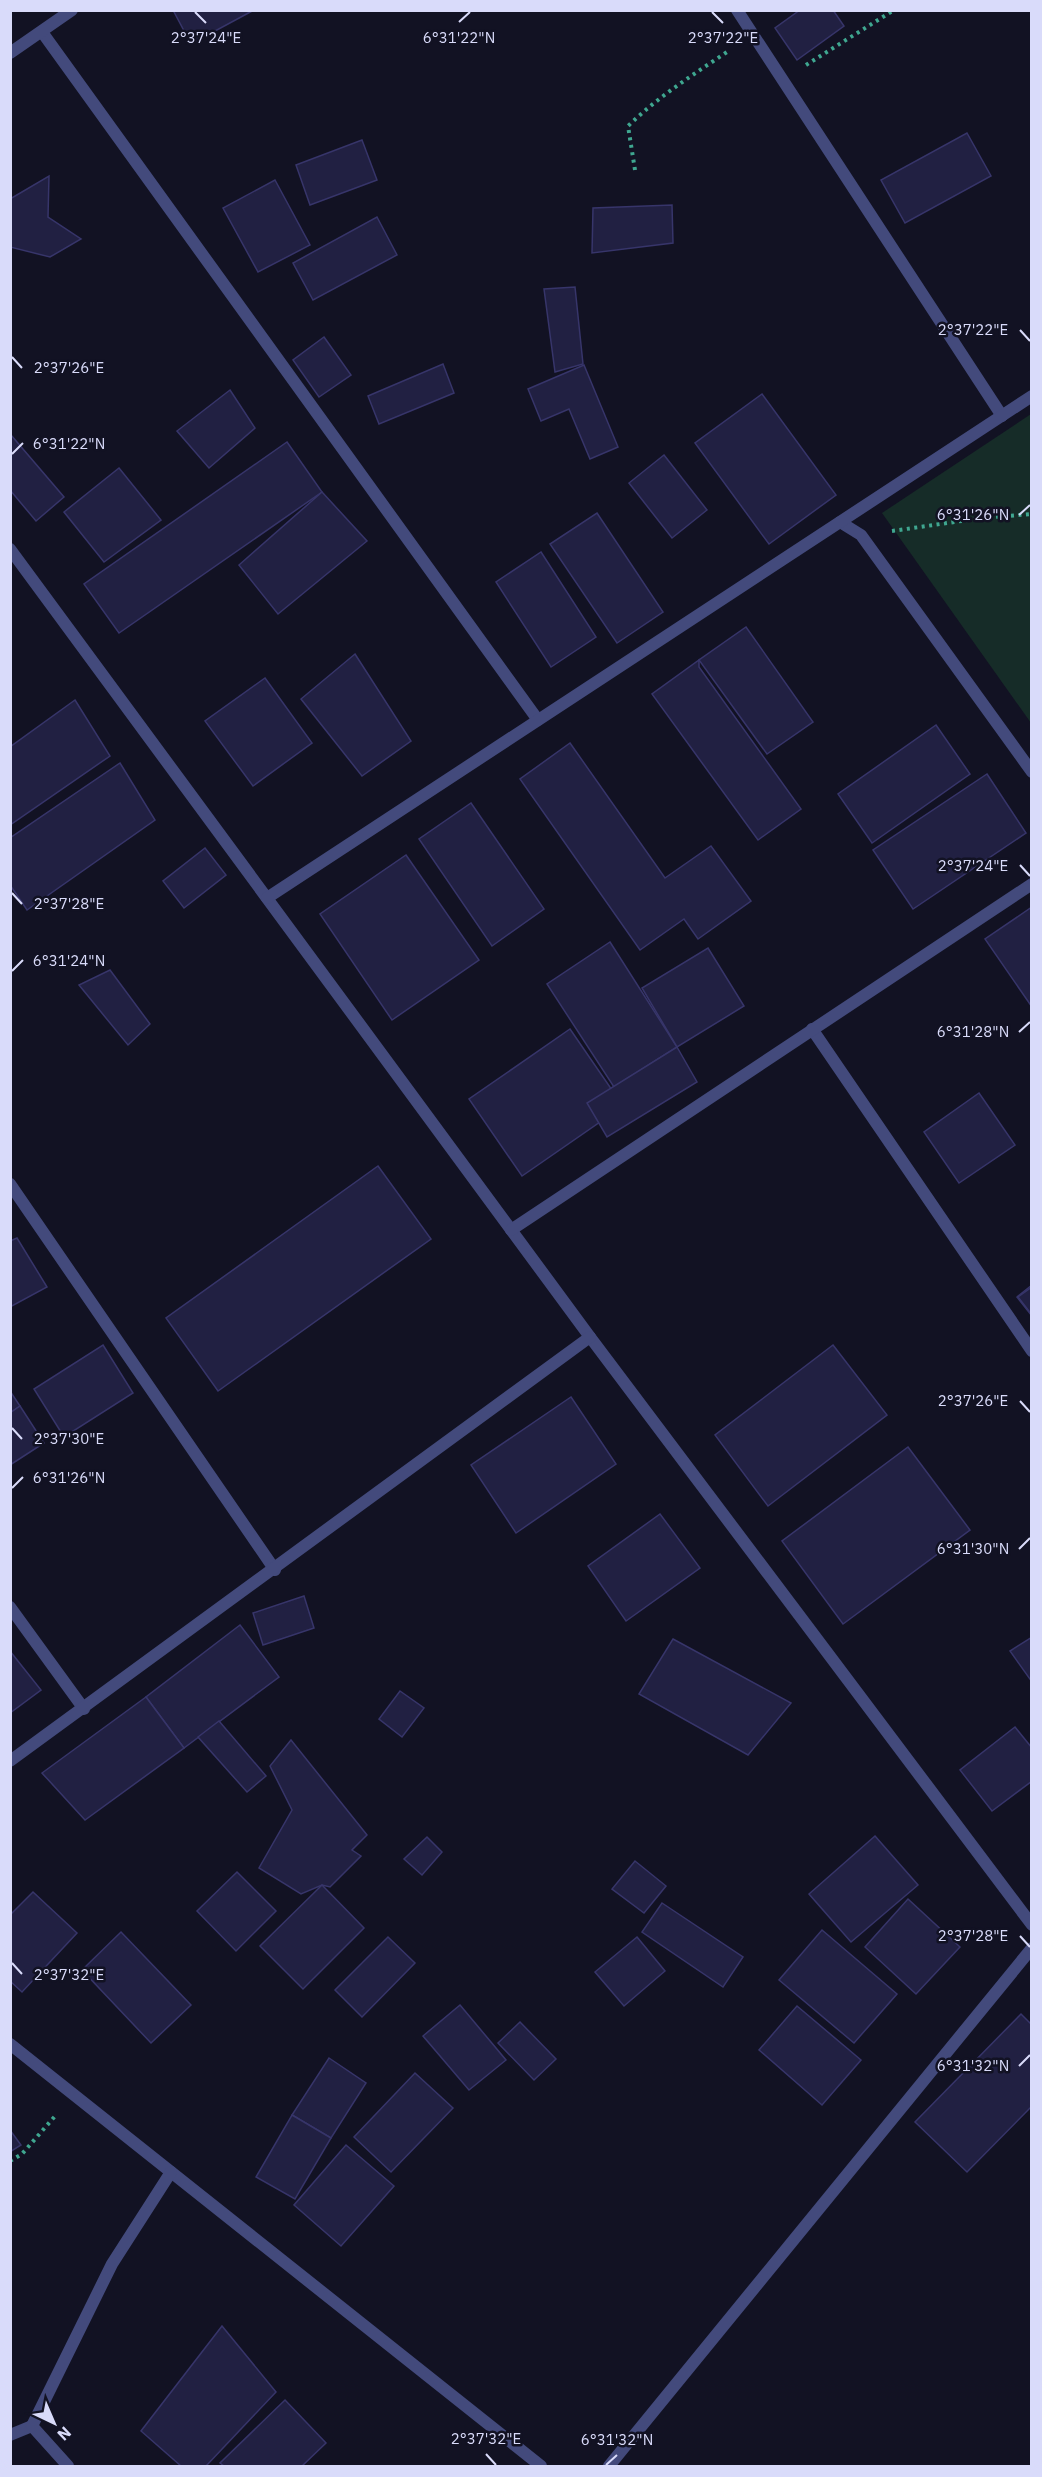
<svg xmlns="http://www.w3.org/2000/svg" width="1042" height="2477" font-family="'IBM Plex Sans',sans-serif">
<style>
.green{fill:#162c28}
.building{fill:#212042;stroke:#37356a;stroke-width:1.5}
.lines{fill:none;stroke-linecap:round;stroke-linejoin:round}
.path{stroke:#3fa790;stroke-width:4;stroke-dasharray:3 4.5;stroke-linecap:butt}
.street{stroke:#434a7c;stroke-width:12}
.ticks{fill:none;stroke:#d9dbfa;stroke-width:2}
.ticks-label{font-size:15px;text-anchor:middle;fill:#d9dbfa;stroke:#121223;stroke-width:5;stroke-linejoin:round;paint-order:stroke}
</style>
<rect width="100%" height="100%" fill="#121223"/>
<path class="green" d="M1031,414V723L882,513Z"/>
<g class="building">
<path d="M173,10H254L191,44Z"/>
<path d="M800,10H833L844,26L797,60L775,28Z"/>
<path d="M967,133L991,176L905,223L881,180Z"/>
<path d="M362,140L377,180L310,205L296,165Z"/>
<path d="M49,176L48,217L81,239L50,257L10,247V199Z"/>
<path d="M275,180L310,245L258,272L223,208Z"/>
<path d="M672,205L673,243L592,253L593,208Z"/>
<path d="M377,217L397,255L313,300L293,263Z"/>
<path d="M575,287L583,364L555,372L544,289Z"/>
<path d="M324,337L351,375L319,397L293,360Z"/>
<path d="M443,364L454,393L379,424L368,396Z"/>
<path d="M584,365L618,447L590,459L569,409L541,421L528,389Z"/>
<path d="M230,390L255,428L209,468L177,431Z"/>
<path d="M762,394L836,495L769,544L695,443Z"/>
<path d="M11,435L64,497L36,521L10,490Z"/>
<path d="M287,442L322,492L119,633L84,584Z"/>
<path d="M664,455L707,510L672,538L629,483Z"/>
<path d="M119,468L161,520L104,562L64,512Z"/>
<path d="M322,492L367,541L278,614L239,565Z"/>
<path d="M597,513L663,612L617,643L550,544Z"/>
<path d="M541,552L596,637L551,667L496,582Z"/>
<path d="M746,627L813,722L767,754L699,660Z"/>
<path d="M355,654L411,741L362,776L301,699Z"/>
<path d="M699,660V667L801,809L758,840L652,694Z"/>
<path d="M265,678L312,743L253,786L205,721Z"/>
<path d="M75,700L110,756L10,825V747Z"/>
<path d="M936,725L970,774L872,843L838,794Z"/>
<path d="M570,743L665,878L711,846L751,901L698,939L684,919L640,950L520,779Z"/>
<path d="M120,763L155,820L27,910L10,885V838Z"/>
<path d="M987,774L1026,833L913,909L873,850Z"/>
<path d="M471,803L544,909L492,946L419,839Z"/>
<path d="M205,848L226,875L184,908L163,881Z"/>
<path d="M406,855L479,960L392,1020L320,914Z"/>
<path d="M1032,907V1007L985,939Z"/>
<path d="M610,942L677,1047L614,1087L547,984Z"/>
<path d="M708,948L744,1006L677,1047L642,988Z"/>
<path d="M110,970L150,1024L128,1045L79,985Z"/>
<path d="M570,1029L623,1106L522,1176L469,1099Z"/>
<path d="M677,1047L697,1082L607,1137L587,1103Z"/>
<path d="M979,1093L1015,1145L959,1183L924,1132Z"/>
<path d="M378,1166L431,1239L218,1391L166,1318Z"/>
<path d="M17,1238L47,1287L10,1307V1241Z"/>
<path d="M1032,1285V1316L1017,1297Z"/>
<path d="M1032,1287V1315L1018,1297Z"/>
<path d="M103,1345L133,1393L64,1437L34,1389Z"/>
<path d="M833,1345L887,1415L768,1506L715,1435Z"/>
<path d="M10,1391L20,1406L10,1413Z"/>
<path d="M571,1397L616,1464L516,1533L471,1465Z"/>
<path d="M20,1406L44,1443L10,1465V1413Z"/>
<path d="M908,1447L970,1530L843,1624L782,1541Z"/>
<path d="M660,1514L700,1568L626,1621L588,1566Z"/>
<path d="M304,1596L314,1628L263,1645L253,1613Z"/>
<path d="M240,1625L279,1677L184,1748L146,1697Z"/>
<path d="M1032,1637V1682L1010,1651Z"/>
<path d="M673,1639L791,1703L748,1755L639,1694Z"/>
<path d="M10,1651L41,1690L10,1713Z"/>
<path d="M400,1691L424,1708L402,1737L379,1719Z"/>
<path d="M146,1697L184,1748L85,1820L42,1773Z"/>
<path d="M219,1721L266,1776L247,1792L198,1737Z"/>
<path d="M1015,1727L1032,1748V1781L992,1811L960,1770Z"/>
<path d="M291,1740L367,1835L352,1850L361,1856L330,1887L322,1885L301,1894L259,1868L292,1810L270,1766Z"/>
<path d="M875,1836L918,1885L851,1942L809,1894Z"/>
<path d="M427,1837L442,1852L422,1875L404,1859Z"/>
<path d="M635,1861L666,1886L644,1913L612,1889Z"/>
<path d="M237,1872L276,1911L236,1951L197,1911Z"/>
<path d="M322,1885L364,1928L303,1989L260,1946Z"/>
<path d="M33,1892L77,1933L22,1992L10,1981V1915Z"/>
<path d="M908,1899L960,1947L916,1994L865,1947Z"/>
<path d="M662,1903L743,1957L723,1987L642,1932Z"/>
<path d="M822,1930L897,1994L854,2043L779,1980Z"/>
<path d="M121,1932L191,2005L151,2043L82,1970Z"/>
<path d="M388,1937L415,1963L362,2017L335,1990Z"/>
<path d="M637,1937L665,1971L624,2006L595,1972Z"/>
<path d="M460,2005L506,2060L469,2090L423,2036Z"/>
<path d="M797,2006L861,2060L822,2105L759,2050Z"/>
<path d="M1021,2014L1032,2025V2106L967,2172L915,2122Z"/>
<path d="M520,2022L556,2059L534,2080L498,2043Z"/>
<path d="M329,2058L366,2083L331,2138L292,2115Z"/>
<path d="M415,2073L453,2108L391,2172L354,2137Z"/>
<path d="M292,2115L331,2138L295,2199L256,2177Z"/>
<path d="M10,2130L21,2145L10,2152Z"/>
<path d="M346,2145L394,2186L341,2246L294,2205Z"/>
<path d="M222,2326L276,2392L206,2466H181L141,2431Z"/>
<path d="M285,2400L326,2443L302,2466H224L220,2463Z"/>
</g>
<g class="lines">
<g class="path">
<path d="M806,65L894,10"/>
<path d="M635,170L628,126C659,96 694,74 730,50"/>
<path d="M892,531L982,518L1032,514"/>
<path d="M10,2161L22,2154L56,2115"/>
</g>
<g class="street">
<path d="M737,10L1002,416"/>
<path d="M42,32L538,720"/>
<path d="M10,53L72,10"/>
<path d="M840,522L861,535L1032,772"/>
<path d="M10,549L590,1337L1032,1925"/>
<path d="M267,898L1032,396"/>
<path d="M812,1029L1032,1351"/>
<path d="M10,1184L275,1570"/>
<path d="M511,1230L1032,884"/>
<path d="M10,1607L84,1709"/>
<path d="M10,1761L590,1337"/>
<path d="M10,2044L541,2466"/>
<path d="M10,2435L32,2426"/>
<path d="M68,2466L32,2426L112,2264L171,2172"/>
<path d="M609,2466L1032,1948"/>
</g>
</g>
<path class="ticks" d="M195,12L206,23M712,12L723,23M459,22L470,12M1020,330L1030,341M12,357L22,368M12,454L23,443M1019,515L1030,505M1020,865L1030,876M12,893L22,904M12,971L23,960M1019,1032L1030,1022M1020,1401L1030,1412M12,1428L22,1439M12,1488L23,1477M1019,1549L1030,1538M1020,1936L1030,1947M12,1963L22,1974M1019,2066L1030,2055M486,2454L496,2465M606,2465L617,2455"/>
<g class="ticks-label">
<text x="459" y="43">6°31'22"N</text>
<text x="206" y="43">2°37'24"E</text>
<text x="723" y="43">2°37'22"E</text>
<text x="973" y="335">2°37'22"E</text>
<text x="69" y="373">2°37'26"E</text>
<text x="69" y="449">6°31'22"N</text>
<text x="973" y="520">6°31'26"N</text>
<text x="973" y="871">2°37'24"E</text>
<text x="69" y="909">2°37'28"E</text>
<text x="69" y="966">6°31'24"N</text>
<text x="973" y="1037">6°31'28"N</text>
<text x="973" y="1406">2°37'26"E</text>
<text x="69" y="1444">2°37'30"E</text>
<text x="69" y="1483">6°31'26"N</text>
<text x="973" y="1554">6°31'30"N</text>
<text x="973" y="1941">2°37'28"E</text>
<text x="69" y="1980">2°37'32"E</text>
<text x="973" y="2071">6°31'32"N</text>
<text x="486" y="2444">2°37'32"E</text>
<text x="617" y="2445">6°31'32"N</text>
</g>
<rect width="1042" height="2477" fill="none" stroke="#d9dbfa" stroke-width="24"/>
<g transform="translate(54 2423) rotate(136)" stroke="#121223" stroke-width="4.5" paint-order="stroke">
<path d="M0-4.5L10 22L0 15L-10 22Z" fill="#d9dbfa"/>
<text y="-9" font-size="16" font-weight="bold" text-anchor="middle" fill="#d9dbfa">N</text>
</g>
</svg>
